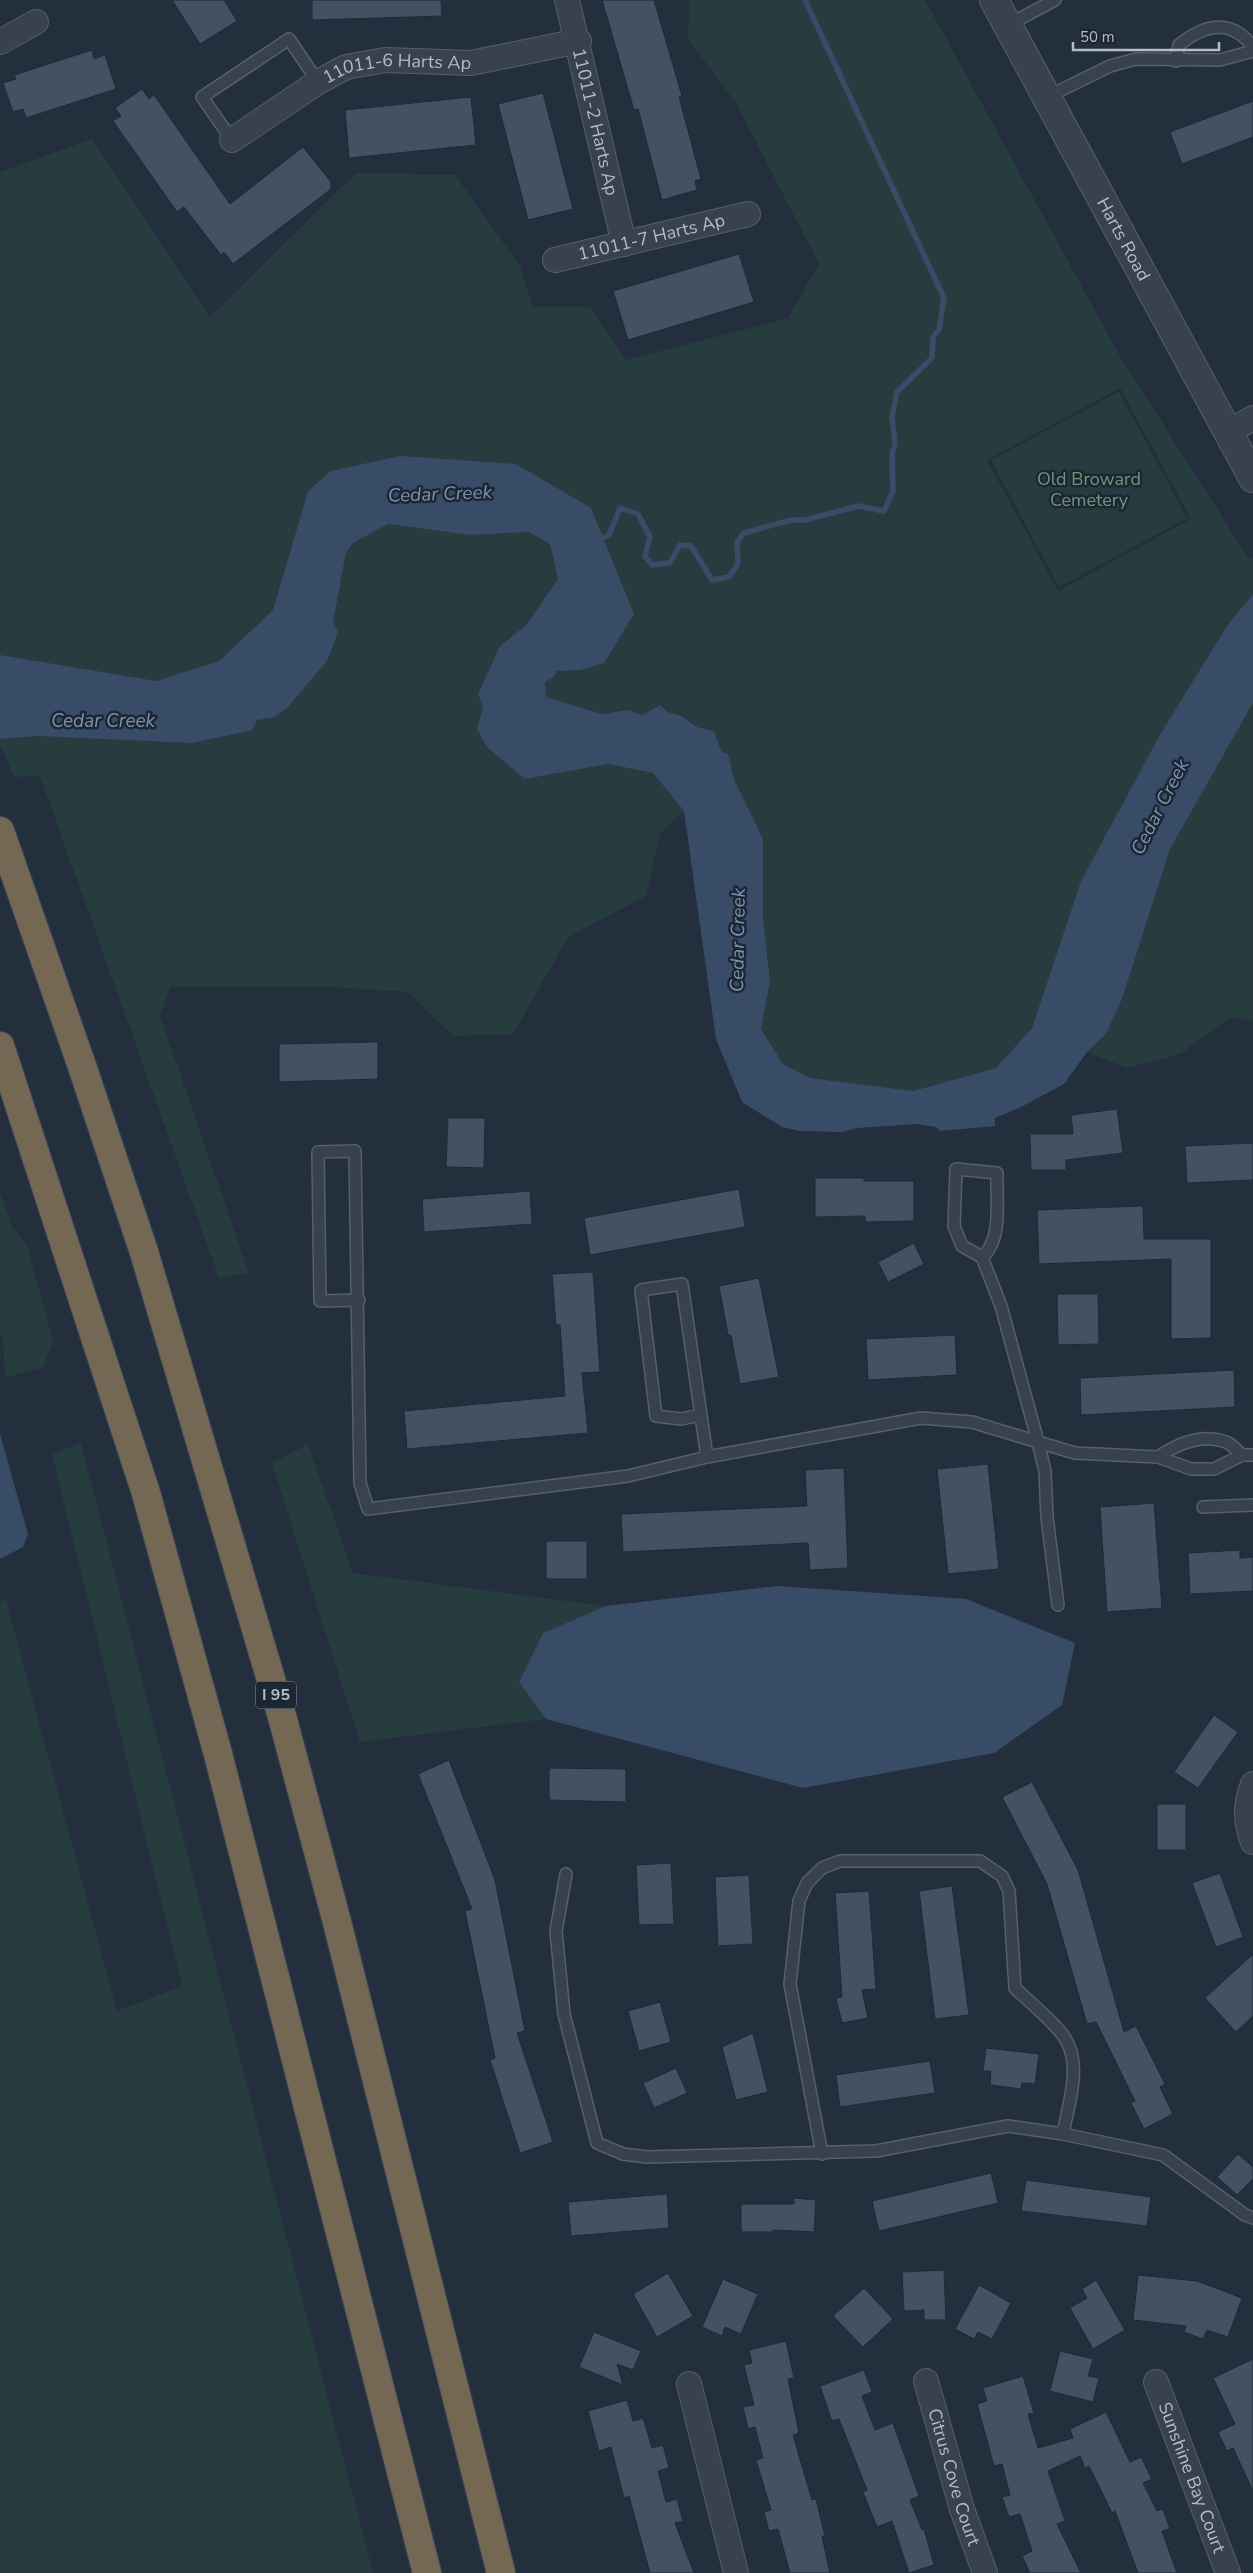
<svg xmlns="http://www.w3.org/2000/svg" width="1253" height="2573" font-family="'Nunito Sans',sans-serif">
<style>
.green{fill:#263c3f;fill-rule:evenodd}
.water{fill:#394c67}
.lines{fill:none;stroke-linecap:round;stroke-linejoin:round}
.stream{stroke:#394c67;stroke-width:5.5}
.building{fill:#455162;stroke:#1f2835}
.service-casing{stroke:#565f6c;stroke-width:14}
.minor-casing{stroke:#565f6c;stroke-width:26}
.tertiary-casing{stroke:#565f6c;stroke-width:30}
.motorway-casing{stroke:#434c59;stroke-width:30}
.service{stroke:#38414e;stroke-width:11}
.minor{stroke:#38414e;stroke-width:24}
.tertiary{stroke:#38414e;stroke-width:28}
.motorway{stroke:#746855;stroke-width:28}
.labels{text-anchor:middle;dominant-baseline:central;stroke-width:5;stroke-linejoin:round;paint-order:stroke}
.shield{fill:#1d2633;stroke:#878f9c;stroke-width:1}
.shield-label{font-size:16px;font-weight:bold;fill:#b4bcc9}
.street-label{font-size:18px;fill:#b4bcc9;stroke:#1d2633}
.park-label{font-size:18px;fill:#6b9a76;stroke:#1d2633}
.water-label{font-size:19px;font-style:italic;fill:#7c92b1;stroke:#1d2633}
</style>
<rect width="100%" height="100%" fill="#242f3e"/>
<g class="green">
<path d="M687,0H925L1121,358L1247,556L1253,559V594L1229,623L1081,881L1032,1028L996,1068L913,1091L810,1078L783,1064L761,1029L770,982L763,916V839L734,779L728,754L721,751L714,731L697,727L683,716L668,712L660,705L642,715L628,710L602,714L546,697L545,682L554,677L556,670H580L591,508L308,491L273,610L219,661L156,681L0,655V172L92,139L210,317L356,173L455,175L520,266L533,306L590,307L626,360L788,318L819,264L736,103L688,39L689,4ZM1120,388L1191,519L1058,591L987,460Z"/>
<path d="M1119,392L1187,518L1059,587L991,460Z"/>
<path d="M388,524L470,535L529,532L550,544L558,579L526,625L500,646L478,694L483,707L477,729L525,779L608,764L654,773L684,811L660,834L646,896L568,937L513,1034L453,1036L408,992L330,987H170L160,1016L249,1273L219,1278L40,776L14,777L0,744V739L272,718L333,623L346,553L353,543Z"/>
<path d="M1253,703V1021L1231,1017L1180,1054L1127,1068L1087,1052L1106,1034L1122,999L1170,849Z"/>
<path d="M0,1191L12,1226L27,1245L53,1341L43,1367L5,1378L3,1336H0Z"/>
<path d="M81,1443L373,2573H0V1602L6,1600L117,2011L182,1986L52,1454Z"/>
<path d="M308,1444L353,1573L606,1606L543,1633L519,1682L546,1719L360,1742L272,1463Z"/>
</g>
<g class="water">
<path d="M400,456L516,464L591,508L634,614L604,663L580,670L556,671L554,677L545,682L546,697L602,714L628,710L642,715L660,705L668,712L682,716L697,727L714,731L721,751L728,754L734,779L763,839V916L770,982L761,1029L783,1064L810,1078L913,1091L996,1068L1032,1028L1081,881L1161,733L1229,623L1253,594V703L1170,849L1122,999L1106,1034L1087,1052L1064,1084L1019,1108L995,1118V1126L940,1131L936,1127L916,1124L857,1128L843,1132L800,1131L782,1127L742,1102L716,1039L684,811L653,773L608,764L525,779L487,747L477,729L483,707L478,694L500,646L526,625L558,579L550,544L529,532L470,535L388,524L353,543L346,553L333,623L338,632L327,661L286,709L272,718L257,720L252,730L192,743L39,736L0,739V655L156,681L219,661L273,610L308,491L331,471Z"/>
<path d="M0,1434L28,1534L23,1547L0,1559Z"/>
<path d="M777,1586L966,1599L1075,1643L1062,1705L994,1753L803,1788L546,1719L519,1682L543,1633L606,1606Z"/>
</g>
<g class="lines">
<path class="stream" d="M597,541L609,535L620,508L638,514L650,537L645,556L652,565L670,563L680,545L691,546L712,580L729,577L738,564L737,542L744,533L791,520H805L858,506L884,511L893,491L892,453L895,444L892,417L897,392L932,358L933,337L939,330L944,298L805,0"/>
</g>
<g class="building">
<path d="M172,0H224L237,21L200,44Z"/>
<path d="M312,0H441L442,16L312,20Z"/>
<path d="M602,0H654L682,96L679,97L701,179L695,181L697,190L662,200L638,109L634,110Z"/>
<path d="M92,50L94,59L105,55L116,89L26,118L23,109L13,112L3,83L16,79L14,75Z"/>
<path d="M142,89L149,99L154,95L230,204L303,147L331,182V189L233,264L224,252L221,255L184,207L177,212L113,121L121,116L115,108Z"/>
<path d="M543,93L573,209L528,220L498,104Z"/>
<path d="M471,97L476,145L349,158L345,110Z"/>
<path d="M1253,101V137L1182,164L1170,132Z"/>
<path d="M739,254L754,302L628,340L613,291Z"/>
<path d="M378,1042V1079L279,1082V1044Z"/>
<path d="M1117,1109L1123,1153L1066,1160V1170H1031L1030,1134H1073L1071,1115Z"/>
<path d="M448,1118H485L484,1168L446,1167Z"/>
<path d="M1253,1143V1180L1187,1183L1185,1146Z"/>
<path d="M815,1178H864V1181H914V1221L865,1222V1216L815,1217Z"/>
<path d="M739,1189L745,1227L590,1255L584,1218Z"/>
<path d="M530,1191L532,1224L424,1232L422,1199Z"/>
<path d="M1143,1206L1144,1239H1211V1338L1171,1339V1259L1039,1264L1037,1210Z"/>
<path d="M914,1243L924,1264L888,1282L878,1262Z"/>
<path d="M593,1272L600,1372L582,1373L588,1433L407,1449L404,1411L565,1396L560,1325H556L552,1274Z"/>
<path d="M759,1278L779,1377L740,1384L731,1335H728L719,1286Z"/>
<path d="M1057,1294H1098L1099,1344L1058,1345Z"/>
<path d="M955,1335L957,1375L868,1380L866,1339Z"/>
<path d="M1234,1370L1235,1407L1081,1415L1080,1378Z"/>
<path d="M988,1464L999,1569L948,1574L937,1469Z"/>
<path d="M844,1468L848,1568L810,1570L808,1543L623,1552L621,1514L807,1506L805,1470Z"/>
<path d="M1154,1503L1162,1608L1107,1612L1100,1507Z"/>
<rect x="546" y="1541" width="41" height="38"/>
<path d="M1240,1550V1558L1253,1557V1591L1190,1594L1188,1553Z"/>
<path d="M1214,1715L1238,1732L1198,1788L1174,1772Z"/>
<path d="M449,1760L495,1880L525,2031L517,2033L553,2142L520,2153L490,2060L495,2058L465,1911L472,1909L418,1774Z"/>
<path d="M549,1768L626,1769V1802L549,1800Z"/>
<path d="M1032,1782L1078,1870L1124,2032L1136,2026L1165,2084L1160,2087L1173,2114L1144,2129L1131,2103L1135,2101L1096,2022L1087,2024L1047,1884L1002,1797Z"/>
<rect x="1157" y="1804" width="29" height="46"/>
<path d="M671,1863L674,1924L639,1925L636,1865Z"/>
<path d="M1220,1873L1243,1937L1216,1947L1192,1883Z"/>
<path d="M749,1875L753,1944L718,1946L715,1877Z"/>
<path d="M952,1886L969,2015L935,2019L919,1891Z"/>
<path d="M869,1891L876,1989L862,1990L868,2018L842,2023L836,1998L842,1997L835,1893Z"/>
<path d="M1253,1954V2016L1236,2032L1205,1998Z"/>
<path d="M660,2002L671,2042L639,2051L628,2011Z"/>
<path d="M753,2033L768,2092L736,2100L722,2047Z"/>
<path d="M986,2048L1039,2054L1035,2084L1022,2083L1021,2089L990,2085L991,2071H983Z"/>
<path d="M930,2061L935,2093L840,2107L836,2075Z"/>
<path d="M676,2068L687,2093L654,2108L643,2083Z"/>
<path d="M1238,2154L1253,2167V2179L1237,2195L1217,2177Z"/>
<path d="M991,2173L998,2203L879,2231L872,2201Z"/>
<path d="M1026,2180L1151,2197L1147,2226L1021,2211Z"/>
<path d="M667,2194L669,2228L571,2236L568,2202Z"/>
<path d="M794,2198L816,2200L814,2232L773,2230V2232H741V2204H794Z"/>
<path d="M944,2270L946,2320H924V2310L904,2311L902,2272Z"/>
<path d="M668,2273L693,2316L657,2337L633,2294Z"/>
<path d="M1138,2275L1197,2281L1242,2298L1228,2337L1207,2330L1203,2339L1184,2332L1186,2326L1133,2320Z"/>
<path d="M723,2279L758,2294L741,2334L725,2327L722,2336L702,2327Z"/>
<path d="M1096,2280L1125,2330L1093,2349L1070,2308L1087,2298L1082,2289Z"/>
<path d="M979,2285L1011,2303L992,2339L978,2332L974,2339L955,2329Z"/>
<path d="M864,2288L893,2319L863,2347L833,2316Z"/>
<path d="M594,2332L641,2351L633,2370L617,2364L623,2385L579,2367Z"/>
<path d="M786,2341L794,2378L788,2379L799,2433L793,2435L812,2500L816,2499L825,2536H822L830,2573H790L778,2529L769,2531L764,2512L771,2510L756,2460L763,2458L755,2427L748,2429L743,2407L754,2405L744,2365L752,2363L749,2350Z"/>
<path d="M1060,2351L1093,2359L1088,2376L1099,2378L1093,2402L1050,2391Z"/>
<path d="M1253,2359V2491L1233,2448L1227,2451L1218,2432L1235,2424L1213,2378Z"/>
<path d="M864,2370L872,2392L862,2396L875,2430L893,2423L919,2496L910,2500L922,2530L924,2529L934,2565L909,2573L892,2521L877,2527L863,2492L867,2490L839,2419L832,2421L820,2386Z"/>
<path d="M1023,2376L1034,2413L1028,2414L1038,2448L1073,2438L1070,2429L1106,2412L1130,2462L1141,2457L1152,2479L1143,2483L1157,2511L1163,2509L1170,2529L1162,2531L1177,2573H1138L1115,2511L1112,2513L1089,2466L1085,2468L1080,2456L1048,2471L1065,2521L1057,2524L1081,2573H1030L1022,2556L1032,2551L1020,2514L1009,2517L1002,2497L1010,2495L1002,2464L994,2466L977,2404L987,2401L983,2388Z"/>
<path d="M627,2400L633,2421L643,2418L652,2448L663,2445L669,2468L658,2471L666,2502L677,2499L683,2521L675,2523L694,2573H650L629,2496L624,2498L611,2447L599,2451L588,2411Z"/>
</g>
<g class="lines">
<defs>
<g id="service">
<path d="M1008,25L1055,0"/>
<path d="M1176,61L1179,45C1205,24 1231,18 1253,47"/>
<path d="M1047,97L1110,66L1136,59L1220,60L1253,51"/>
<path d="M232,140L202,97L289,39L318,82"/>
<path d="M982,1257L962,1246L954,1226L956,1169L997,1173C996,1199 1003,1240 982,1257L1001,1306L1038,1442L1075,1453L1158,1457L1191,1469H1214L1242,1455H1253"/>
<path d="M359,1300L320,1301L318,1152L355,1151L360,1483L368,1509L628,1476L707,1457L921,1418L972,1422L1038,1442L1045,1471L1047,1517L1058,1605"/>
<path d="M701,1415L681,1419L656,1416L641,1290L682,1284L707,1457"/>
<path d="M1158,1457C1177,1444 1202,1433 1226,1442C1232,1444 1237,1451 1242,1455"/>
<path d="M1203,1507L1253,1505"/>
<path d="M566,1874L556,1931L564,2014L597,2143L623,2154L647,2157L876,2151L1008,2126L1063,2134L1163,2155L1245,2215L1253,2218"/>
<path d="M822,2154L790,1984L799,1901L807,1883L822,1868L840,1861H980L1002,1876L1009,1891L1015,1988C1028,2001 1058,2025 1066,2040C1082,2067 1068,2105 1063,2134"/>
</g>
<g id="minor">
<path id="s1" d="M567,0L624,244"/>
<path d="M0,42L36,22"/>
<path id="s2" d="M232,140L318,82L346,67L385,60L471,63L579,41"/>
<path id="s3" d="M555,260L748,214"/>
<path d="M1228,432L1253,418"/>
<path d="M1253,1784C1245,1805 1245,1821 1253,1842"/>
<path id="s4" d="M926,2381L962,2509L985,2573"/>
<path id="s5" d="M1156,2382L1228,2573"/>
<path d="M689,2384L736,2573"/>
</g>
<g id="tertiary">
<path id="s6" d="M994,0L1253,478"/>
</g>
<g id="motorway">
<path d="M0,831L83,1069L144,1252L283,1720L337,1922L501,2573"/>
<path d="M0,1046L146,1493L218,1754L427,2573"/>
</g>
</defs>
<use href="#service" class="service-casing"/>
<use href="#minor" class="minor-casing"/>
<use href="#tertiary" class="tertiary-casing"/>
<use href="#motorway" class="motorway-casing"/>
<use href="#service" class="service"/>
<use href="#minor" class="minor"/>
<use href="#tertiary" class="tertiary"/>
<use href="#motorway" class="motorway"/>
</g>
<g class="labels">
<rect class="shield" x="256" y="1681.5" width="40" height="27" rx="4"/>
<g class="shield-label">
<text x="276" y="1695">I 95</text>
</g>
<g class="street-label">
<text stroke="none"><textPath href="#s2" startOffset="186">11011-6 Harts Ap</textPath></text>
<text stroke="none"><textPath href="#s1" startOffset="125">11011-2 Harts Ap</textPath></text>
<text stroke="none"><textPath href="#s3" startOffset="99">11011-7 Harts Ap</textPath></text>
<text stroke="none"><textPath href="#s6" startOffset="272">Harts Road</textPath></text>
<text stroke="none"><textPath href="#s4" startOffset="100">Citrus Cove Court</textPath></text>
<text stroke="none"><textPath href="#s5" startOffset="102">Sunshine Bay Court</textPath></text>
</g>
<g class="park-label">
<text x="1089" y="479">Old Broward<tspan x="1089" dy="21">Cemetery</tspan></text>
</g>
<g class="water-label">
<text transform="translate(440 494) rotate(-2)">Cedar Creek</text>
<text x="103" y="721">Cedar Creek</text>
<text transform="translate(1160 807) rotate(-63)">Cedar Creek</text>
<text transform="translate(738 940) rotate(-89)">Cedar Creek</text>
</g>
</g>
<path d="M1073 42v8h146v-8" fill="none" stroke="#b4bcc9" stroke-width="2.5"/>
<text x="1080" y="42" font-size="15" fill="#b4bcc9" stroke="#1d2633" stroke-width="4" paint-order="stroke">50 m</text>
</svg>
